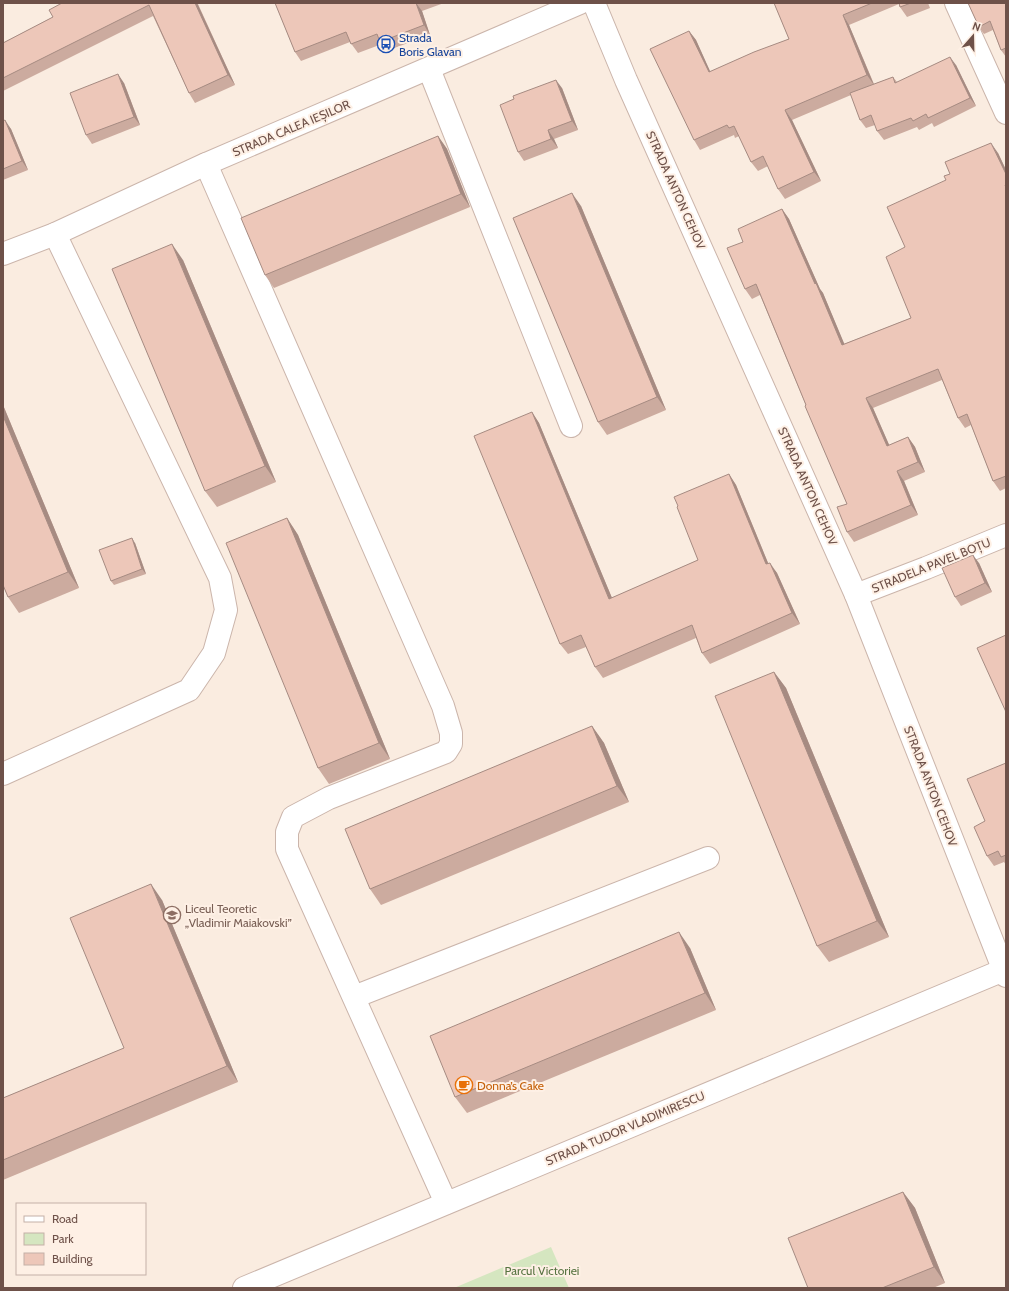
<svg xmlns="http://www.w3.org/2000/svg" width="1009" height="1291" font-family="Cabin,sans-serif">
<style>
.green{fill:#d5e6c0}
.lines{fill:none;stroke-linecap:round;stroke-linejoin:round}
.minor-casing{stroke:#cbb5ab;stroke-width:24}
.minor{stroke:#fff;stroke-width:22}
.wall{fill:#ccab9f}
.shaded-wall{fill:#a68b82}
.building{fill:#edc7b9;stroke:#a68b82}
.labels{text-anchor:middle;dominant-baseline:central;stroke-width:4;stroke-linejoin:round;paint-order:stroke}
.transit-label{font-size:12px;fill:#164399;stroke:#fef0e5;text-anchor:start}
.street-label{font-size:12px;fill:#6e5149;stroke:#fef0e5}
.education-label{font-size:12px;fill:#785e54;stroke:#fef0e5;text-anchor:start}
.food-label{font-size:12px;fill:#c56008;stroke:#fef0e5;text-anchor:start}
.park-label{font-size:12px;fill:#587442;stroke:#fef0e5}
</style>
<rect width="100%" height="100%" fill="#faece0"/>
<path class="green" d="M551,1247L569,1288H454Z"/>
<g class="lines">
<defs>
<g id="minor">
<path d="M594,3L626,80L856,595L1006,976"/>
<path d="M956,3L1006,113"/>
<path d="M429,69L571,426"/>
<path d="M206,164L443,706L451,733V744L446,752L329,798L293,817L287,832V849L446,1203"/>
<path d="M3,254L55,234L206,164L580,3"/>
<path d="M856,595L926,568L1006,535"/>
<path d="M3,774L189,690L214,653L226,610L220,578L55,234"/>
<path d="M354,997L708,858"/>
<path d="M244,1288L1006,969"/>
</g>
</defs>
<use href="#minor" class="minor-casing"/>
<use href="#minor" class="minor"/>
</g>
<g class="wall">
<path d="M62,3H199L198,4L235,85L195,103L189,93L153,16L3,91V43L53,17Z"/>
<path d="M275,3H444L422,11L430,35L386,51L382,44L358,53L350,42L301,61L295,52Z"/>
<path d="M774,3H928L930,8L907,17L900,7L899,4L849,25L874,84L893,77L897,82L956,65L976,106L934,127L932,123L919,130L917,127L884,140L877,131L875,125L866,128L860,120L851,95L792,120L821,181L785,199L778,189L768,166L758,171L751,162L739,136L735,138L734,135L700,150L694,140L689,31L696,40L710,72L789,39Z"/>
<path d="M1006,3V57L1001,50L993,30L984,34L979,27Z"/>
<path d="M124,83L140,125L92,144L86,135Z"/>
<path d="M562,88L578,130L554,139L558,148L524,161L518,152Z"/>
<path d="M3,121L11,129L28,170L3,180Z"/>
<path d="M438,136L447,149L470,207L274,288L265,275Z"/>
<path d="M998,153L1006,170V488L1000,491L993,481L971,425L965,428L958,418L942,380L873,408L889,445L908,437L915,447L925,472L904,481L918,515L854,542L847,532V504L760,295L752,299L745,289L743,242L782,209L789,219L820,289L823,293L844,344L911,318L905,247L946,180Z"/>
<path d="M581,206L666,410L607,435L598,422Z"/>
<path d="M183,260L276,482L217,507L205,491Z"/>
<path d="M3,405L79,588L19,613L8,597L3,585Z"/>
<path d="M532,412L539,423L612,598L698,560L678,506L729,474L736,485L768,563L777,573L800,624L710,664L702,653L696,638L603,678L595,667L586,647L568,654L560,644Z"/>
<path d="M287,518L298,535L390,759L329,784L318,768Z"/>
<path d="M135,543L146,574L114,585L111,581Z"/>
<path d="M979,563L992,592L961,606L955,597Z"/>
<path d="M774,672L786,688L889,937L829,962L817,946Z"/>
<path d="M592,726L604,743L629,802L381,905L370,889Z"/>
<path d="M1006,763V865L1004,862L994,866L987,856L985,821Z"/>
<path d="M162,900L238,1082L3,1180V1098L124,1048Z"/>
<path d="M690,948L716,1010L467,1113L455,1097Z"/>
<path d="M903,1192L915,1208L945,1283L933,1288H808Z"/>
</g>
<g class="shaded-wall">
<path d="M195,3H197L235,85L228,75Z"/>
<path d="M416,3L422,11L430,35L424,25Z"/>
<path d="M843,15L849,25L874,85L867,75Z"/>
<path d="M689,31L696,40L715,82L709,72Z"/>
<path d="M950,57L956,65L976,106L970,98Z"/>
<path d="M118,74L124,83L140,125L134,117Z"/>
<path d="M556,80L562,88L578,130L572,121Z"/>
<path d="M785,110L792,120L821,181L814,172Z"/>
<path d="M5,120L11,129L28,170L22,161Z"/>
<path d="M548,130L554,139L558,148L551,139Z"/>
<path d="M438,136L447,149L470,207L461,194Z"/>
<path d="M991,143L998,153L1006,170V174Z"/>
<path d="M572,193L581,206L666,410L657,397Z"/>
<path d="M782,209L789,219L820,289L823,293L849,355L842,345Z"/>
<path d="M172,244L183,260L276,482L265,466Z"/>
<path d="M866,398L873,408L894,456L887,446Z"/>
<path d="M3,405L79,588L68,572L3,416Z"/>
<path d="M532,412L539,423L617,610L609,599Z"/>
<path d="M908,437L915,447L925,472L918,462Z"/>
<path d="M897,471L904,481L918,515L911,505Z"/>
<path d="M729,474L736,485L773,575L766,564Z"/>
<path d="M287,518L298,535L390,759L379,743Z"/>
<path d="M132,538L135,543L146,574L142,569Z"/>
<path d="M973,555L979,563L992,592L985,583Z"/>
<path d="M770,563L777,573L800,624L792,613Z"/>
<path d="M774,672L786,688L889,937L877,921Z"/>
<path d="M592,726L604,743L629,802L617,786Z"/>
<path d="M151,884L162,900L238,1082L227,1066Z"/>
<path d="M679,932L690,948L716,1010L705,993Z"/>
<path d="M903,1192L915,1208L945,1283L934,1267Z"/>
</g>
<g class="building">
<path d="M62,3H195L228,75L189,93L149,5L3,78V43L53,17L49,10Z"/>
<path d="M275,3H416L424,25L380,42L377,34L351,44L346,32L295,52Z"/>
<path d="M774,3H872L843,15L867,75L785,110L814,172L778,189L763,156L751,162L734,126L729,128L727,125L694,140L650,49L689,31L709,72L754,52L789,39Z"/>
<path d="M899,3H911L900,7Z"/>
<path d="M968,3H1006V48L1001,50L990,21L979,27Z"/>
<path d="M950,57L970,98L928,118L926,114L913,121L911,118L877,131L871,115L860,120L850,93L893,77L895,83Z"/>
<path d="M118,74L134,117L86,135L70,93Z"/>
<path d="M556,80L572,121L548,130L551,139L518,152L500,105L514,99L513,96Z"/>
<path d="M5,120L22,161L3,169V121Z"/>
<path d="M438,136L461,194L265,275L241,218Z"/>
<path d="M991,143L1006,174V185H1005L1006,187V476L993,481L967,414L958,418L938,369L866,398L887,446L908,437L918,462L897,471L911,505L847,532L837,507L847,504L805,406L806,405L756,284L745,289L727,248L743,242L738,229L782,209L815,284L816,283L842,345L911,318L886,257L905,247L887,207L946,180L944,176L950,174L945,162Z"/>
<path d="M572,193L657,397L598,422L513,218Z"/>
<path d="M172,244L265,466L205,491L112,269Z"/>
<path d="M532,412L609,599L698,560L677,507L678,506L674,497L729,474L766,564L770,563L792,613L702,653L692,625L595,667L581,635L560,644L474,436Z"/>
<path d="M3,416L68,572L8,597L3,585Z"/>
<path d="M287,518L379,743L318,768L226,543Z"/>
<path d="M132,538L142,569L111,581L99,550Z"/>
<path d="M973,555L985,583L955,597L942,568Z"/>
<path d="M1006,635V712L977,648Z"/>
<path d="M774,672L877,921L817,946L715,696Z"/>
<path d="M592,726L617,786L370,889L345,829Z"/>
<path d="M1006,763V855L1001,857L998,851L987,856L974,827L985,821L967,779Z"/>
<path d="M151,884L227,1066L3,1160V1098L124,1048L70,918Z"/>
<path d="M679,932L705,993L455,1097L430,1036Z"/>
<path d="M903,1192L934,1267L882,1288H808L788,1238Z"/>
</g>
<defs>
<symbol id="bus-ring" viewBox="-11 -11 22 22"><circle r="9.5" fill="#fef0e5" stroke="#1a4fb4" stroke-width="1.5"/><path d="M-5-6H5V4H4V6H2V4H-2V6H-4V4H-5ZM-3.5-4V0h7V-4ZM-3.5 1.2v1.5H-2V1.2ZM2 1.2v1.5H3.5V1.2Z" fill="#1a4fb4"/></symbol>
<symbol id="school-ring" viewBox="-11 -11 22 22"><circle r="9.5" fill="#fef0e5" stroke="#8d6e63" stroke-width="1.5"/><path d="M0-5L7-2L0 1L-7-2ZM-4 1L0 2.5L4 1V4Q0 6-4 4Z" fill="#8d6e63"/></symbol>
<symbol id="cafe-ring" viewBox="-11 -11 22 22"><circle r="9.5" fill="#fef0e5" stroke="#e8710a" stroke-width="1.5"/><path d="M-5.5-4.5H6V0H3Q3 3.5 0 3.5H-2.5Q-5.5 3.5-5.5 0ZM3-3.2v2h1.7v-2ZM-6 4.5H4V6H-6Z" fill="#e8710a"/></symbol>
</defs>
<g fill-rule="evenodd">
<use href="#bus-ring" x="376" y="34" width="20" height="20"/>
<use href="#school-ring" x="162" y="905" width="20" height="20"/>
<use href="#cafe-ring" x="454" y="1075" width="20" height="20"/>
</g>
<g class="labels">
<g class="transit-label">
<text x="399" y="37">Strada<tspan x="399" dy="14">Boris Glavan</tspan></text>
</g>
<g class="street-label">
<text transform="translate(291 128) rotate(-23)">STRADA CALEA IEȘILOR</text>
<text transform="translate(676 190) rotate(66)">STRADA ANTON CEHOV</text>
<text transform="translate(808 486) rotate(66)">STRADA ANTON CEHOV</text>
<text transform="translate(931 565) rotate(-22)">STRADELA PAVEL BOȚU</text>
<text transform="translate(931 786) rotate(69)">STRADA ANTON CEHOV</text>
<text transform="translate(625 1128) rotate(-23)">STRADA TUDOR VLADIMIRESCU</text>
</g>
<g class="education-label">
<text x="185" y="908">Liceul Teoretic<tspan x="185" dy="14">„Vladimir Maiakovski”</tspan></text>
</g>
<g class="food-label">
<text x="477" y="1085">Donna’s Cake</text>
</g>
<g class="park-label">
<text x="542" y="1270">Parcul Victoriei</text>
</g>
</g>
<rect width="1009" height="1291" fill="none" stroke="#6e5149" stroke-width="8"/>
<rect x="16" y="1203" width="130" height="72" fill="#fef0e5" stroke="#c4b0a7"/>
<rect x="24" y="1216" width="20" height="6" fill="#ffffff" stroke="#c4b0a7"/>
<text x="52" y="1223" font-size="12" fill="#6e5149">Road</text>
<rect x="24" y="1233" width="20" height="12" fill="#d5e6c0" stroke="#c4b0a7"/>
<text x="52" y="1243" font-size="12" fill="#6e5149">Park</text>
<rect x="24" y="1253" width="20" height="12" fill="#edc7b9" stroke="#c4b0a7"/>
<text x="52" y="1263" font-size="12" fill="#6e5149">Building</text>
<g transform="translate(973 36) rotate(20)" stroke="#fef0e5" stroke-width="3" paint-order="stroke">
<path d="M0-3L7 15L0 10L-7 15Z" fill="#6e5149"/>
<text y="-6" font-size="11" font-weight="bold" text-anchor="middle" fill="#6e5149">N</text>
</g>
</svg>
